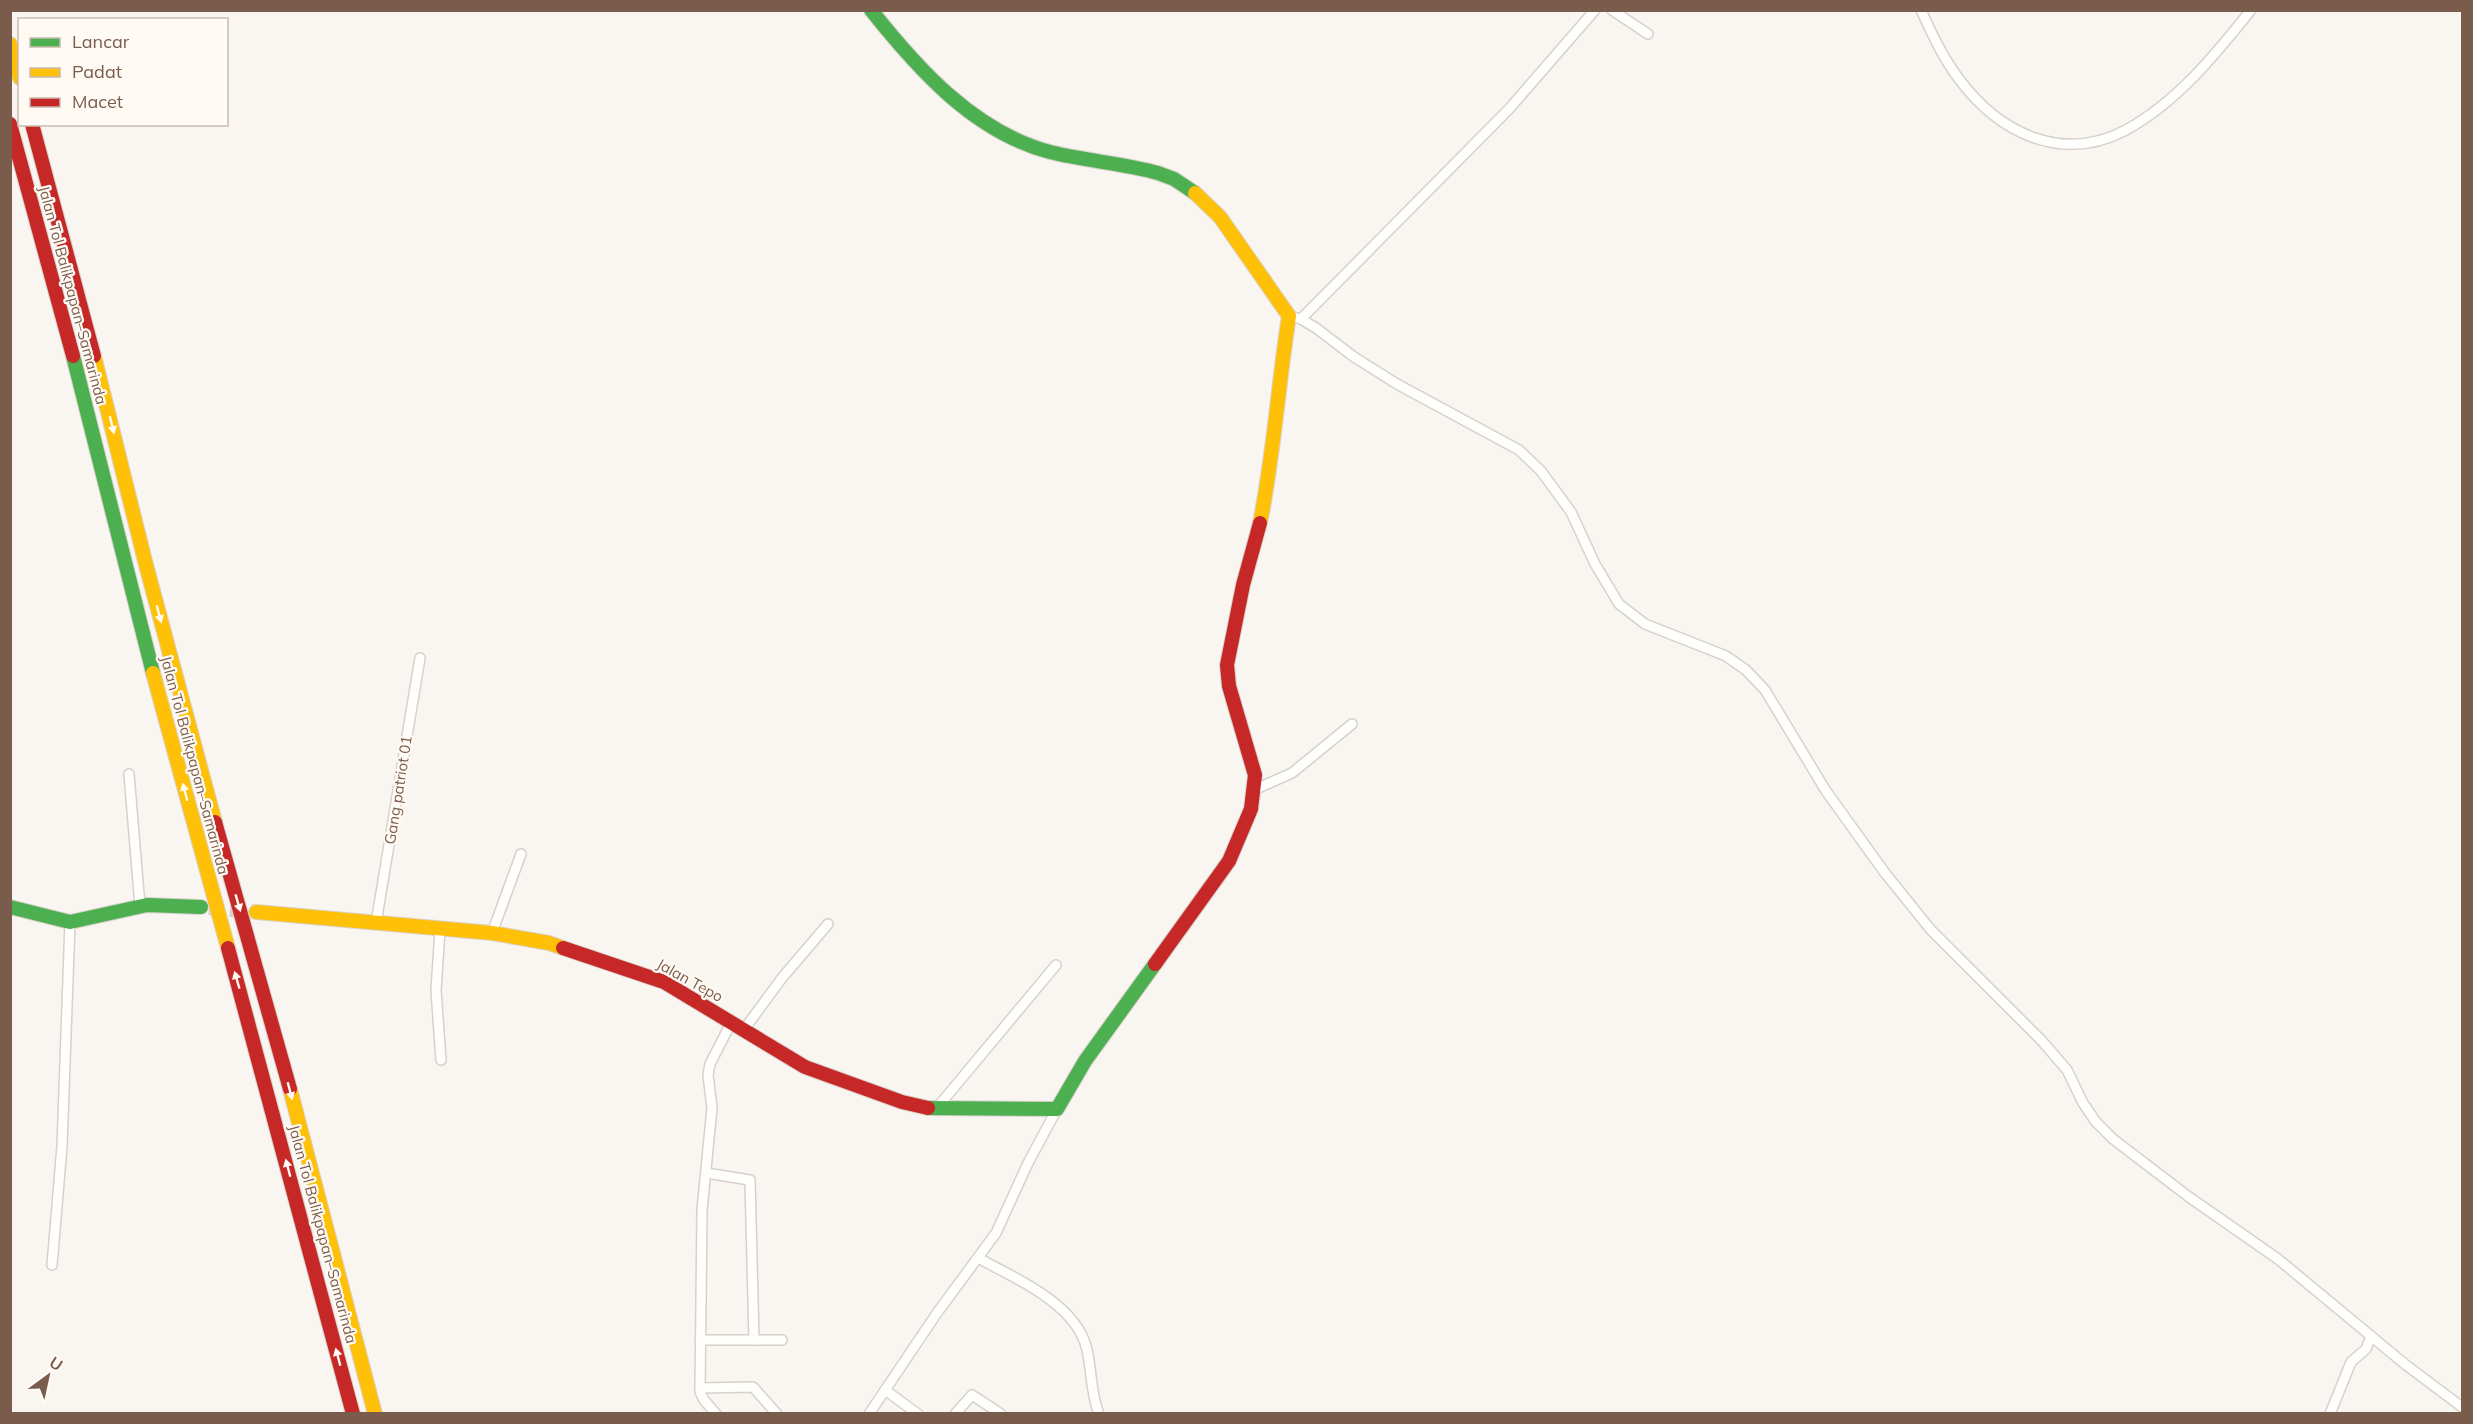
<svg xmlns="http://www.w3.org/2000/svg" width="2473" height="1424" font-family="Mulish,sans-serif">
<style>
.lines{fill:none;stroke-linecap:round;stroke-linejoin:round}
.secondary-tunnel{stroke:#d9cfc7;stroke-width:14;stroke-dasharray:14 7;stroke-linecap:butt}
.street-casing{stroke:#d7d1cb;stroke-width:12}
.fast-casing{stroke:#d9d2cb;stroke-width:16}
.slow-casing{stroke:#d9d2cb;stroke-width:16}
.jam-casing{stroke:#d9d2cb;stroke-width:16}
.street{stroke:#fefefd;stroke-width:9}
.fast{stroke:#4caf50;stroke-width:14}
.slow{stroke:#ffc107;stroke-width:14}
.jam{stroke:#c62828;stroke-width:14}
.oneway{fill:#fffaf3}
.labels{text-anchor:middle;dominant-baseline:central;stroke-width:4.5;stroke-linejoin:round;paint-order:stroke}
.street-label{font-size:15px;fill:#7a5c4d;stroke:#fffaf3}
</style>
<rect width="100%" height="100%" fill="#f9f5f0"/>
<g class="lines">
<path class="secondary-tunnel" d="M209,908L256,912"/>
<defs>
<g id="street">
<path d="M1612,10L1648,34"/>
<path d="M1921,10C1932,34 1943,58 1959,79C1999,133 2062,164 2126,130C2177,102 2215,55 2251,10"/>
<path d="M1289,316L1301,319L1316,328L1354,357L1397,384L1519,450L1541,471L1571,512L1595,564L1619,604L1645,624L1726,656L1746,670L1765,690L1826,791L1885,873L1931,930L2042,1041L2067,1070L2083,1103L2096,1122L2113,1139L2189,1197L2278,1259L2406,1365L2462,1407"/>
<path d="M1301,319L1509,109L1595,10"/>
<path d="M129,774L140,906"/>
<path d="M1256,789L1292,773L1352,724"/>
<path d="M376,923L420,658"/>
<path d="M440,930L436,990L441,1060"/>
<path d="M492,933L521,854"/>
<path d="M743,1031L782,978L828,924"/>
<path d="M936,1109L1056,965"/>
<path d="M706,1173L750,1180L754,1340"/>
<path d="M978,1258C1015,1278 1074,1303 1086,1346C1092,1367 1090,1392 1099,1414"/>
<path d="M52,1265L62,1146L70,922"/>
<path d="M700,1340H782"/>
<path d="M700,1388L753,1387L777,1414"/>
<path d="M885,1390L918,1414"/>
<path d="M716,1414L704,1400L700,1392L702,1210L712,1108L708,1075L710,1064L731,1023"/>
<path d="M869,1414L937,1313L996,1233L1028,1163L1057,1109"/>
<path d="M955,1414L972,1395L1001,1414"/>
<path d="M2330,1414L2351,1362L2366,1349L2371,1336"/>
</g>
<g id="fast">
<path d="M871,10C918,69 974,132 1050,152C1086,161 1122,163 1158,173L1174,179L1195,193"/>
<path d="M73,356L153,673"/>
<path d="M10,907L70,922L147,905L201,907"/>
<path d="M928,1108L1057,1109L1085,1061L1155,964"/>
</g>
<g id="slow">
<path d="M10,44L20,78"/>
<path d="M1195,193L1220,217L1289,316C1278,385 1274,454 1260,523"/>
<path d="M94,356L146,565L215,822"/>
<path d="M153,673L228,948"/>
<path d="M256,912L492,933L549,943L563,948"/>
<path d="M290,1089L375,1414"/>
</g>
<g id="jam">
<path d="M10,124L73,356"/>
<path d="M32,124L94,356"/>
<path d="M215,822L290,1089"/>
<path d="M228,948L353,1414"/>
<path d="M563,948L664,982L805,1067L902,1102L928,1108"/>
<path d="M1155,964L1229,861L1251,809L1255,775L1229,686L1227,665L1243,585L1260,523"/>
</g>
</defs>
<use href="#street" class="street-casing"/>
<use href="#fast" class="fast-casing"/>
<use href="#slow" class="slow-casing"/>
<use href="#jam" class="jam-casing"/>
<use href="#street" class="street"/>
<use href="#fast" class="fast"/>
<use href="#slow" class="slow"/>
<use href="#jam" class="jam"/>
</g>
<defs><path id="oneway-solid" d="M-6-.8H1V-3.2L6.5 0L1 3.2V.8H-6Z" transform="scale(1.5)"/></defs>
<g class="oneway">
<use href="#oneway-solid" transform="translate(112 425) rotate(76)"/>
<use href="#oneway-solid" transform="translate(159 614) rotate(75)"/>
<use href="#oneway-solid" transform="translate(185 792) rotate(-105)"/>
<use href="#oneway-solid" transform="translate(238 903) rotate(74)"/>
<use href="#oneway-solid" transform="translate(237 980) rotate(-106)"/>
<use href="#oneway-solid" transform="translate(290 1091) rotate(75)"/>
<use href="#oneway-solid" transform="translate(288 1168) rotate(-105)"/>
<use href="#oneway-solid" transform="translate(338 1357) rotate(-105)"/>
</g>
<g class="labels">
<g class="street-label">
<text transform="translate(73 295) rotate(75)">Jalan Tol Balikpapan–Samarinda</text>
<text transform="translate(195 765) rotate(75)">Jalan Tol Balikpapan–Samarinda</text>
<text transform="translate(398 790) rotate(-81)">Gang patriot 01</text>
<text transform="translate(690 980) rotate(29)">Jalan Tepo</text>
<text transform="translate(323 1234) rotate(75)">Jalan Tol Balikpapan–Samarinda</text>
</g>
</g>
<rect width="2473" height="1424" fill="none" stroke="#7a5c4d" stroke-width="24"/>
<rect x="18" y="18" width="210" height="108" fill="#fffaf3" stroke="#cabbb1" stroke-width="1.5"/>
<rect x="30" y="38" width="30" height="9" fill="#4caf50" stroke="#cabbb1" stroke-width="1.5"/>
<text x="72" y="48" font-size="18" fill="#7a5c4d">Lancar</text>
<rect x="30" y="68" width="30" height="9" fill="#ffc107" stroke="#cabbb1" stroke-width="1.5"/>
<text x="72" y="78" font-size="18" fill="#7a5c4d">Padat</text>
<rect x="30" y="98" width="30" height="9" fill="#c62828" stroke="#cabbb1" stroke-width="1.5"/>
<text x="72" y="108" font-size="18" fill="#7a5c4d">Macet</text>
<g transform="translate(48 1376) rotate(33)" stroke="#fffaf3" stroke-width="4.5" paint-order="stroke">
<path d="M0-4.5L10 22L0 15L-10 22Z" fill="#7a5c4d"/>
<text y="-9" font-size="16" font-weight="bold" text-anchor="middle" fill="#7a5c4d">U</text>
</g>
</svg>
